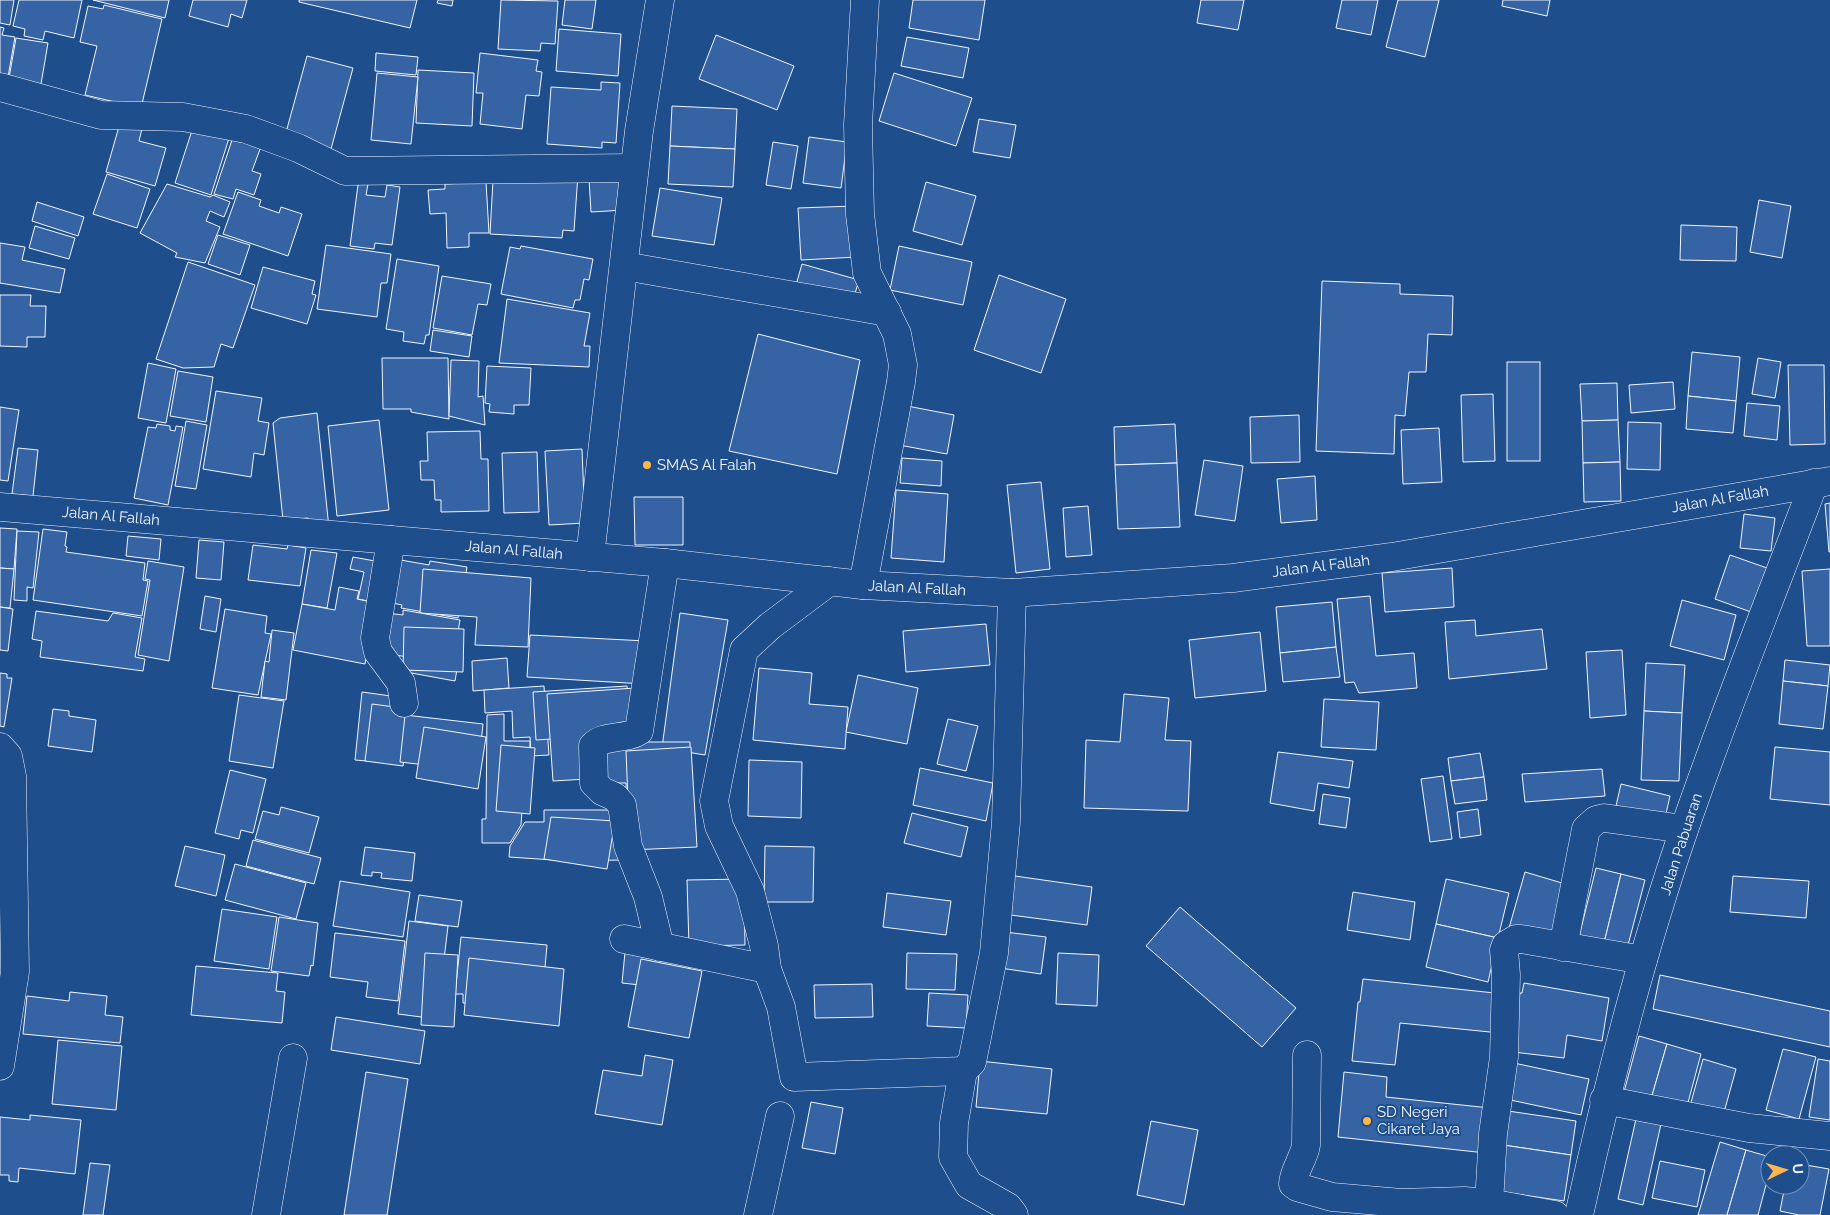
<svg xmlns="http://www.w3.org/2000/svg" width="1830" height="1215" font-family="Raleway,sans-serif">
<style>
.building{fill:#3563a3;stroke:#f2f6ff}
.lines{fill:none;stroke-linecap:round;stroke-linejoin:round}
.minor-casing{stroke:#f2f6ff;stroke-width:29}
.minor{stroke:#1f4e8c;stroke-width:28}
.poi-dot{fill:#ffb74d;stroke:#1f4e8c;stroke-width:2}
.labels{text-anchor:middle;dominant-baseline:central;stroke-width:4;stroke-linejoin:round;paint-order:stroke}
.poi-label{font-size:15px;fill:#f2f6ff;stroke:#1f4e8c;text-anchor:start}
.street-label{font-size:15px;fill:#f2f6ff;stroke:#1f4e8c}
</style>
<rect width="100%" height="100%" fill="#1f4e8c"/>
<g class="building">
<path d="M0,0H14L10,25L0,23Z"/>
<path d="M19,0H82L74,38L45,31L43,40L24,36L25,29L13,26Z"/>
<path d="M93,0H169L165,18Z"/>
<path d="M193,0H247L242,18L231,14L228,27L189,16Z"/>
<path d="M299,0H417L410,28L299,2Z"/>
<path d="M438,0H453L452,6L437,3Z"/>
<path d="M501,0L558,1L555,44L541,43L540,51L498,49Z"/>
<path d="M565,0H596L592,29L562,25Z"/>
<path d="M913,0H985L979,40L909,28Z"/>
<path d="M1201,0H1244L1238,30L1197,23Z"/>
<path d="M1342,0H1378L1371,35L1336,28Z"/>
<path d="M1398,0H1439L1425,57L1386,47Z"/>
<path d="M1503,0H1550L1547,16L1502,6Z"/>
<path d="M104,5L162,19L141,108L85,95L97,46L80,42L88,6L103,9Z"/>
<path d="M0,27L4,28L2,35L15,37L8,77L0,75Z"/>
<path d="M559,29L621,34L618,76L556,71Z"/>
<path d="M716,35L794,66L777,110L699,79Z"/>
<path d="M907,37L969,48L963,78L901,66Z"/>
<path d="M16,38L48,43L41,84L9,78Z"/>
<path d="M376,53L418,57L416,75L375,71Z"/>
<path d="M480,53L538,60L536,71L542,72L539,96L526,95L522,129L480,124L483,93H476Z"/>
<path d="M307,56L353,68L331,149L285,136Z"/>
<path d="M418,70L474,73L472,126L416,123Z"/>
<path d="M377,73L418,77L411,144L371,140Z"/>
<path d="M894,73L972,98L956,146L879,121Z"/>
<path d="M601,82L620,83L616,143L602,142V148L547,144L551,87L601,90Z"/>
<path d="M672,106L737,109L735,149L670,146Z"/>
<path d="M979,119L1016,125L1010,158L973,152Z"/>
<path d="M195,121L231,132L211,195L175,183Z"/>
<path d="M120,123L142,129L139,141L166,148L155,186L106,172Z"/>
<path d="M235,131L263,141L252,171L261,174L254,195L236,189L233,199L214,194Z"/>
<path d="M809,137L847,142L841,188L803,183Z"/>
<path d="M773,142L798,146L791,189L766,185Z"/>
<path d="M670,146L735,149L733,187L668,184Z"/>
<path d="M107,174L150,189L137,228L93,214Z"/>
<path d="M578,174L574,231L563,230L562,238L490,234L493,180Z"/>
<path d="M359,177L369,179L366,195L385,197L387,185L400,187L392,245L375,243L374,249L350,246Z"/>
<path d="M623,178L624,210L591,212L589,179Z"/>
<path d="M486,182L489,233H469V247L447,248L446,213L430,214L428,190L445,189V184Z"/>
<path d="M926,182L976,196L962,245L913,231Z"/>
<path d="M167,184L210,197L213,195L230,202L224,217L210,211L206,221L220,227L205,263L175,257L177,253L140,233Z"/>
<path d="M660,188L722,198L714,245L652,236Z"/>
<path d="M238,192L261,200L259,206L279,213L281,207L302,214L288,256L223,234Z"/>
<path d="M1759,200L1791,206L1782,258L1750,252Z"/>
<path d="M37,202L84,217L78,236L32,221Z"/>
<path d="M854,206L857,257L801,260L798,208Z"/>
<path d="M1681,225L1737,227L1736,261L1680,260Z"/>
<path d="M35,226L75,238L69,259L29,248Z"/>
<path d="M218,235L250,245L240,275L208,264Z"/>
<path d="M0,243L25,247L22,260L65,269L60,293L0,283Z"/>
<path d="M326,245L391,254L387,283H381L377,317L317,309Z"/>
<path d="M521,246L593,259L589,280L584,279L580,300H575L573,308L501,294L510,247L520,249Z"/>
<path d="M899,246L972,262L963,305L890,290Z"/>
<path d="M397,259L439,266L429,335H426L424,344L403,341L404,332L386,329Z"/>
<path d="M188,262L255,285L233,348L221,344L214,367L183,368L156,359Z"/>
<path d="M802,264L859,280L854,297L796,285Z"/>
<path d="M263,267L315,281L312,294L316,295L307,324L251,308Z"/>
<path d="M999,275L1066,299L1041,373L974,350Z"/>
<path d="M442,276L491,284L487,305L478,304L472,335L433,328Z"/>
<path d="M1322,281L1400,284V294L1453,296L1452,335L1428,334L1426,372H1409L1405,416L1395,415L1394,454L1316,451Z"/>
<path d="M0,295H31L30,306H46L45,337H27V347L0,346Z"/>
<path d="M507,299L590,313L584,346H590L589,367L499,363Z"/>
<path d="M433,330L472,336L469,357L430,351Z"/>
<path d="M758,334L860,360L837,474L729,451Z"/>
<path d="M1692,352L1740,357L1736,401L1688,396Z"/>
<path d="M382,358H448L449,419L411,412V409H383Z"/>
<path d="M1758,358L1781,362L1775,398L1752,394Z"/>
<path d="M451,360L479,361L478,397L483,396L485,425L449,416Z"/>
<rect x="1507" y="362" width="33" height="99"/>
<path d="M148,363L176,369L166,423L138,418Z"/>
<path d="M1788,365H1824L1825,444L1790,445Z"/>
<path d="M487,366L531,368L529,405H514V414L489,412L490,404L485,403Z"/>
<path d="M178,371L213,377L206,422L170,416Z"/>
<path d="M1673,382L1675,409L1631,413L1629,385Z"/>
<path d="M1617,383L1618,420L1582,421L1580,384Z"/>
<path d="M216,391L262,398L258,421L269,423L264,455L254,453L251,477L203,469Z"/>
<path d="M1493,394L1495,461L1463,462L1461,395Z"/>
<path d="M1688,396L1736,401L1733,433L1686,429Z"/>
<path d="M1747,403L1780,406L1777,440L1744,436Z"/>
<path d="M902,405L954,415L947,454L894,444Z"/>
<path d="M0,407L19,410L8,481L0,480Z"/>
<path d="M317,413L329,528L309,530L308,518L283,520L273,423L280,418Z"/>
<path d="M1299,415L1300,462L1251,463L1250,417Z"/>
<path d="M379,420L389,510L337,516L328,426Z"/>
<path d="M1618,420L1620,462L1583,463L1582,421Z"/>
<path d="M186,421L207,425L196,489L175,486Z"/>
<path d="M1628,422L1661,423L1660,470L1627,469Z"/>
<path d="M157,424L170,426V430L175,431L176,426L183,427L168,505L134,498L148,427L156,428Z"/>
<path d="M1175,424L1177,463L1115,465L1114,427Z"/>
<path d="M1439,428L1442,482L1403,484L1401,430Z"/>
<path d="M480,431L481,459H488L489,511L441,512V500H435L434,480H421L420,461H428L427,432Z"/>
<path d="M18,448L38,450L33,496L12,494Z"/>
<path d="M582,449L585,523L549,525L545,451Z"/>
<path d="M537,452L539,512L504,513L502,453Z"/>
<path d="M902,458L942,461L941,486L900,483Z"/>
<path d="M1204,460L1243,466L1235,521L1195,515Z"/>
<path d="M1620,462L1621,501L1584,502L1583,463Z"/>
<path d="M1177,463L1180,527L1118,529L1115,465Z"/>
<path d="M1315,476L1317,520L1281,523L1277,479Z"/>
<path d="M1041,482L1050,569L1016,573L1007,485Z"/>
<path d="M896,490L948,494L944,562L891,558Z"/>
<path d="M634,497H683V545H635Z"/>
<path d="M1830,503V552H1829L1825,504Z"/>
<path d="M1088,506L1092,555L1066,557L1063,508Z"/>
<path d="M1744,514L1775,518L1771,551L1740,548Z"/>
<path d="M0,528L17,529L14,569L0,568Z"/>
<path d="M43,529L67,532L65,546L67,547L66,552L145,563L143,580L148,581L142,616L33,600Z"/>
<path d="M17,531L39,532L33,588L27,587V601L14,600Z"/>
<path d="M128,536L161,539L159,560L126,556Z"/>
<path d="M199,540L224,542L221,580L196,578Z"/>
<path d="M253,545L287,549L288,545L306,548L300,586L248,580Z"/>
<path d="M311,550L337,553L327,608L302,604Z"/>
<path d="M1730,555L1767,568L1751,612L1715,599Z"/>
<path d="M353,557L386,563L378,603L358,599L364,572L350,569Z"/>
<path d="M395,559L429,565L430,561L467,567L458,618L401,608L402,605L388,602Z"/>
<path d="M148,561L184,567L169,661L138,655L150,580L145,579Z"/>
<path d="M0,568L14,569L10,608L0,607Z"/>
<path d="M1452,568L1454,607L1385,612L1382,573Z"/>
<path d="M423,569L531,578L528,647L475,645L477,617L420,613Z"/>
<path d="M1830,569V646H1807L1802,571Z"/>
<path d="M339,587L359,591L357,599L376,603L365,664L293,650L302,604L335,610Z"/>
<path d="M205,596L221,599L216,632L200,629Z"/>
<path d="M1370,596L1376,656L1414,653L1417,688L1359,693L1354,682L1345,683L1337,599Z"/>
<path d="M1682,600L1736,615L1724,660L1670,646Z"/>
<path d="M1332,602L1336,647L1280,653L1276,607Z"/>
<path d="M0,607L13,609L8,651L0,650Z"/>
<path d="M225,609L267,616L265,633L271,634L258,695L212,688Z"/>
<path d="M403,610L460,620L457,638L453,637L451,650L460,651L455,681L406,672L408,657L382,653L387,613L403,615Z"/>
<path d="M36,611L108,621L113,613L142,618L135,657L145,659L143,671L40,657L42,641L32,639Z"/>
<path d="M680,613L728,620L705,755L662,748Z"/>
<path d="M1475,620L1476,636L1542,629L1547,669L1449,679L1445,622Z"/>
<path d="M986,624L990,665L906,672L903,631Z"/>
<path d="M404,627L464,629L463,672L403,670Z"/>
<path d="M272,630L294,633L286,700L261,697L265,661L269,662Z"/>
<path d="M1260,632L1266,691L1195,698L1189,640Z"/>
<path d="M530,635L646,641L644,684L527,677Z"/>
<path d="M1336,647L1340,677L1283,682L1280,653Z"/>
<path d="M1622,650L1626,715L1590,718L1586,652Z"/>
<path d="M507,658L509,688L473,691L472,661Z"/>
<path d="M1785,660L1830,665L1828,686L1783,681Z"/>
<path d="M1646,663L1685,665L1682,713L1644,711Z"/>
<path d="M759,668L812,673L809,704L848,707L845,749L753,740Z"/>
<path d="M0,673L7,674V678H12L4,727L0,726Z"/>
<path d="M858,675L918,688L907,744L846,732Z"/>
<path d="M1783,681L1828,686L1823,729L1779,724Z"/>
<path d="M544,686L549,755L531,756L530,737L513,738L512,711L485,713L484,690Z"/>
<path d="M627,686L630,734L536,740L533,692Z"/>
<path d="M635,688L638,723L585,739L587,779L553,781L547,694Z"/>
<path d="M362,692L398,697L390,763L355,760Z"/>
<path d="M1124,694L1169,698L1165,740L1191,741L1188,811L1084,808L1086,740L1120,742Z"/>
<path d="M239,695L284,701L273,768L229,761Z"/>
<path d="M1324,699L1379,702L1376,750L1321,747Z"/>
<path d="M372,704L410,709L403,766L365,761Z"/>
<path d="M53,709L69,711V716L96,720L92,752L48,746Z"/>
<path d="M1644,711L1682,713L1679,781L1641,780Z"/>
<path d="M504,714V741H530L529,811H522L521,825L510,843H482V819H486L487,715Z"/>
<path d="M405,715L483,724L478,771L400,762Z"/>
<path d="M948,719L978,726L966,771L937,764Z"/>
<path d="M424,727L486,737L478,789L416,778Z"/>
<path d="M599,742H690V840L634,841L633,797H626V783H599Z"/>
<path d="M501,745L535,748L530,814L496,811Z"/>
<path d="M691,747L697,847L630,850L626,751Z"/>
<path d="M1775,747L1830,752V805L1770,799Z"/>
<path d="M1278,752L1353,761L1349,788L1318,783L1314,811L1270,803Z"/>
<path d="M1480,753L1484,777L1451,781L1448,758Z"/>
<path d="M749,760L802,762L801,818L748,816Z"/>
<path d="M920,768L993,783L986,821L913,805Z"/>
<path d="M1602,769L1605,796L1525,802L1522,774Z"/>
<path d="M230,770L266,779L253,833L241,830L239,839L215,833Z"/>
<path d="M1443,776L1452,839L1430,842L1421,779Z"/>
<path d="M1484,777L1487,800L1455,804L1451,781Z"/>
<path d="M1621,784L1670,796L1665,818L1616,806Z"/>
<path d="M1323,794L1350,798L1346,828L1319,824Z"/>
<path d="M281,807L319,817L309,853L255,839L263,811L279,815Z"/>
<path d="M1478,809L1481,835L1460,838L1457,812Z"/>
<path d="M544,810H622L621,860L568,861L509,857L510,846L525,822H544Z"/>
<path d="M912,813L968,827L961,857L904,843Z"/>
<path d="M551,817L615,821L607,869L544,859Z"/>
<path d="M253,840L321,858L314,884L246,866Z"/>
<path d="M185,846L225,855L216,896L175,886Z"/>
<path d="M765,846L814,847L813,902H764Z"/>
<path d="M365,847L415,853L412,881L381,878L382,873L372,872V876L361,875Z"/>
<path d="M235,864L306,883L296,919L225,900Z"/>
<path d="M1596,868L1621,874L1604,943L1579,937Z"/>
<path d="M1525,872L1572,886L1557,942L1509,928Z"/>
<path d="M1621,874L1645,880L1627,949L1604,943Z"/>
<path d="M1008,875L1092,887L1087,925L1003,914Z"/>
<path d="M1733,876L1809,881L1806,918L1730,912Z"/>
<path d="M744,879L745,945L689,946L687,880Z"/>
<path d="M1446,879L1509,893L1498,938L1436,924Z"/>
<path d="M340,881L410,892L403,937L333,926Z"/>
<path d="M1353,892L1415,902L1410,940L1347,930Z"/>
<path d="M887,893L951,901L946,935L883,927Z"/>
<path d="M419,895L462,901L458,927L415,921Z"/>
<path d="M1180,907L1296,1008L1262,1047L1146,946Z"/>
<path d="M222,909L277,917L269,969L214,961Z"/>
<path d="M279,917L318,923L313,966L311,965L309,976L271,971Z"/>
<path d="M409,921L448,926L437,1019L398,1014Z"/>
<path d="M1436,924L1498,938L1488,982L1426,967Z"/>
<path d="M1005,932L1046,937L1041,974L1000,968Z"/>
<path d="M335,933L405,941L398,1001L366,997L368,982L330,977Z"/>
<path d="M461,937L547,945L541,1011L524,1009V1014L466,1008L467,1003H463V994H455Z"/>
<path d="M625,952L690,958L683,1030L652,1027L653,1015L637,1013L640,985L622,983Z"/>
<path d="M425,953L458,955L454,1027L421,1025Z"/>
<path d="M907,953L957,954L955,990L906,989Z"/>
<path d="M1058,953L1099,955L1097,1006L1056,1004Z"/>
<path d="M469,958L564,969L559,1026L464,1015Z"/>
<path d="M641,959L702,971L689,1038L628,1027Z"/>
<path d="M196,966L278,973L276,991L285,992L282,1023L191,1015Z"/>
<path d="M1660,975L1830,1011V1047L1653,1009Z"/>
<path d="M1363,979L1504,994L1500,1033L1400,1023L1395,1065L1352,1061L1358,1002H1360Z"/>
<path d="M1524,983L1609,998L1602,1041L1567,1035L1564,1058L1513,1052L1520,993H1522Z"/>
<path d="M872,984L873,1017L815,1018L814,985Z"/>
<path d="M70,992L107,996L105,1015L123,1017L120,1043L23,1034L27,996L69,1001Z"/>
<path d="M929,993L968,995L966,1028L927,1026Z"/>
<path d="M336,1017L425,1031L420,1064L331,1050Z"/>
<path d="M1639,1036L1667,1044L1651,1099L1624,1092Z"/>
<path d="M58,1040L122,1046L116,1110L52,1104Z"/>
<path d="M1667,1044L1701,1054L1686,1110L1651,1099Z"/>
<path d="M1783,1049L1816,1057L1799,1119L1766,1110Z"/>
<path d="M645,1055L673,1060L662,1125L595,1114L603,1070L642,1076Z"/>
<path d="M1703,1059L1736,1069L1723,1116L1690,1106Z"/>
<path d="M1818,1059L1830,1061V1120L1809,1117Z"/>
<path d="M980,1061L1052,1069L1047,1114L976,1107Z"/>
<path d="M1509,1062L1589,1079L1581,1115L1501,1098Z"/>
<path d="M366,1072L408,1079L387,1215H344Z"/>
<path d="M1344,1072L1387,1077L1386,1097L1490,1108L1486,1153L1338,1137Z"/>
<path d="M811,1102L843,1108L835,1154L802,1148Z"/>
<path d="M1508,1111L1576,1121L1571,1155L1503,1145Z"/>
<path d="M30,1115L81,1120L75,1174L19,1168L18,1182L9,1181V1175H0V1117L30,1120Z"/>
<path d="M1636,1119L1661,1124L1643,1205L1618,1199Z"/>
<path d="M1151,1121L1198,1130L1184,1205L1137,1195Z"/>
<path d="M1720,1142L1746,1150L1727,1215H1698Z"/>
<path d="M1503,1145L1571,1155L1564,1201L1496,1191Z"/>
<path d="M1746,1150L1770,1157V1170L1758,1215H1727Z"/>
<path d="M1660,1161L1705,1170L1697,1207L1652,1198Z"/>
<path d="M90,1163L110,1165L103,1215H83Z"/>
<path d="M1800,1164L1829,1169L1820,1215H1799L1780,1211L1785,1185H1800Z"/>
</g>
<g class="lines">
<defs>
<g id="minor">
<path d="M0,87L101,115L183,117L246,129L298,148L345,171L634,168"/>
<path d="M624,266L887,312"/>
<path d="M0,507L665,563L863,585L1012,593L1233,578L1392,557L1830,481"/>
<path d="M391,540L375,638L378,652L401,683L404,703"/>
<path d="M590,557L639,131L660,0"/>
<path d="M830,581L770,626L744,650L714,801L719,826L750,891L764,946L767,969L781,1007L794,1077L963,1071L972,1062L994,953L1006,822L1012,593"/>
<path d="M863,585L901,382L903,365L897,334L867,273L860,214L858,125L865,0"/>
<path d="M0,747L8,756L12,776L15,972L0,1066"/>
<path d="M624,939L767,969"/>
<path d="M660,947L648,897L628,846L622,805L615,797L602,791L594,783L593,746C604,734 626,740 639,731L665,563"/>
<path d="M1563,947L1586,829L1596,820L1604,818L1684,829"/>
<path d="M1307,1055L1306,1145C1304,1158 1293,1172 1293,1184L1297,1187L1332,1197L1401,1203L1464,1201L1489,1203L1555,1215"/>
<path d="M963,1071L954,1123L953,1157L969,1185L1008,1207L1014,1215"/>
<path d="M1604,1100L1749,1128L1830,1136"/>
<path d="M1489,1203L1493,1134L1504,1057L1506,975L1504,950L1506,945L1516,939H1521L1643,960"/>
<path d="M266,1215L293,1058"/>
<path d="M758,1215L780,1116"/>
<path d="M1579,1215C1608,1084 1641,954 1685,827C1725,711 1771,597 1814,483"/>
</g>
</defs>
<use href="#minor" class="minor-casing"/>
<use href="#minor" class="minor"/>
</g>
<g class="poi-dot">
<circle cx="647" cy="465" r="5"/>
<circle cx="1367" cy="1121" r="5"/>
</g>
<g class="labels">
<g class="poi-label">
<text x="657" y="465">SMAS Al Falah</text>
<text x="1377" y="1112">SD Negeri<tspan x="1377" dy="17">Cikaret Jaya</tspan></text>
</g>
<g class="street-label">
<text transform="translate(1720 499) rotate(-10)">Jalan Al Fallah</text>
<text transform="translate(111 516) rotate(5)">Jalan Al Fallah</text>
<text transform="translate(514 550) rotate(5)">Jalan Al Fallah</text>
<text transform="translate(1321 566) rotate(-7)">Jalan Al Fallah</text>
<text transform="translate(917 588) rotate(3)">Jalan Al Fallah</text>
<text transform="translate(1681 844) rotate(-72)">Jalan Pabuaran</text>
</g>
</g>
<g transform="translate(1785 1170) rotate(85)"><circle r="24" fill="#1f4e8c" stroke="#7391ba"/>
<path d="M0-4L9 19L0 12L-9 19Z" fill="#ffb74d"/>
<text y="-8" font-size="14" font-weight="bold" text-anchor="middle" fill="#f2f6ff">U</text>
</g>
</svg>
